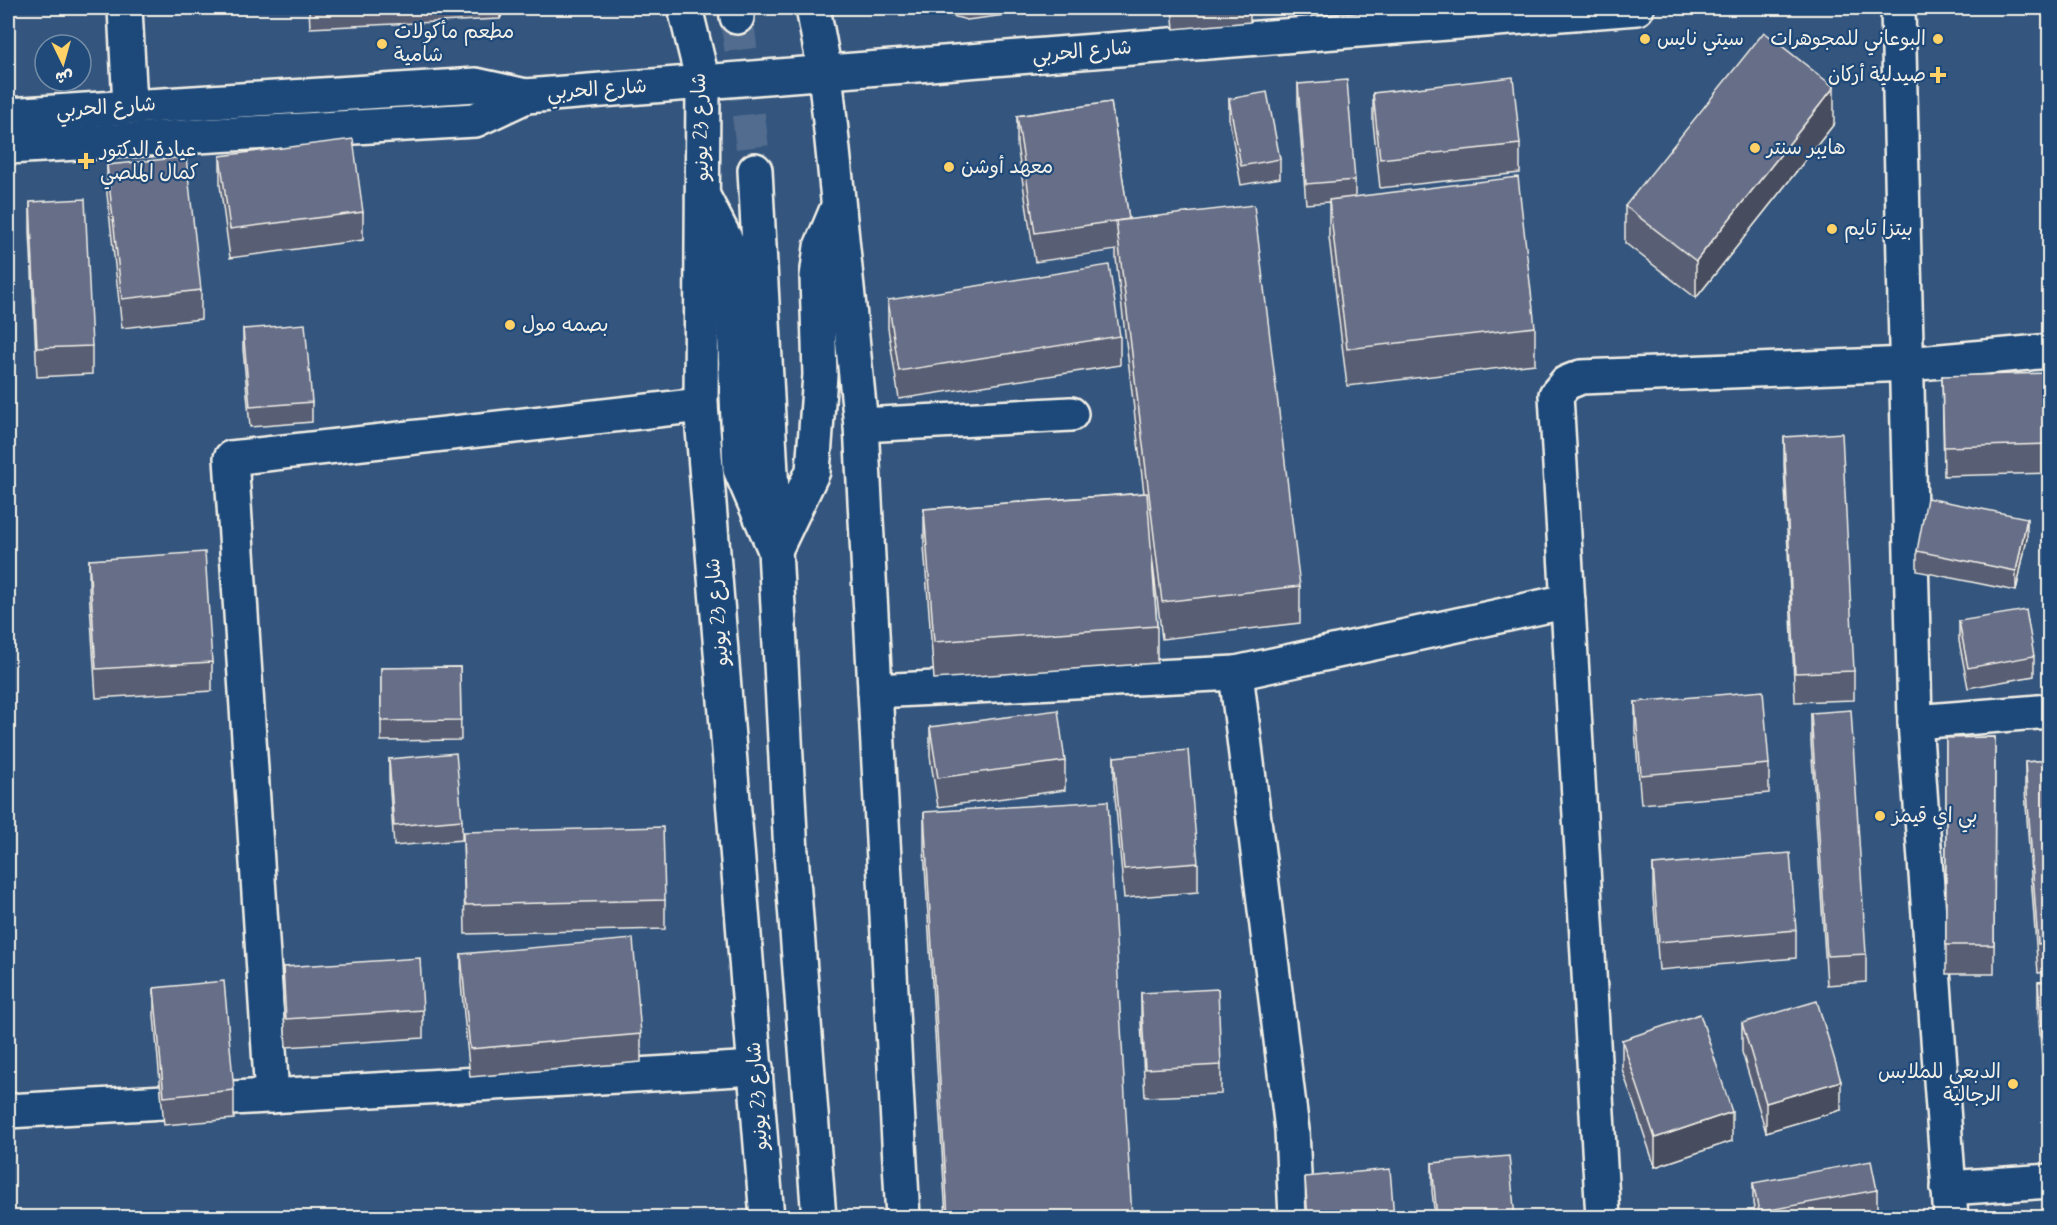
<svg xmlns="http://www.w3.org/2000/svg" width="2057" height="1225" font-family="Mynerve,'Playpen Sans Arabic',sans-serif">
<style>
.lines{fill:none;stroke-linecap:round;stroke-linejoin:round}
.minor-tunnel{stroke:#516c8e;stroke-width:33;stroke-dasharray:33 16;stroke-linecap:butt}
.minor-casing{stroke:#f4f1e8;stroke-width:38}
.minor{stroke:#1f4a7a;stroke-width:33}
.wall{fill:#585f75;stroke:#f4f1e8;stroke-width:1.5}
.shaded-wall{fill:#474d5f;stroke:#f4f1e8;stroke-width:1.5}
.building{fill:#666e88;stroke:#f4f1e8;stroke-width:1.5}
.poi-dot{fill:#ffd166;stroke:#1f4a7a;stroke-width:2}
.labels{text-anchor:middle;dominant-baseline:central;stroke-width:4.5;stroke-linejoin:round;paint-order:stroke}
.poi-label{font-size:20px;fill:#f4f1e8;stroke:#1f4a7a;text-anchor:start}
.street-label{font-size:20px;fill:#f4f1e8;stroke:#1f4a7a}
</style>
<rect width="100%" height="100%" fill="#34557e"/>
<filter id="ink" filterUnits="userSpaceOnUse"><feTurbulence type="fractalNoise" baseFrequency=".0167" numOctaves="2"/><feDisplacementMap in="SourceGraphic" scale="12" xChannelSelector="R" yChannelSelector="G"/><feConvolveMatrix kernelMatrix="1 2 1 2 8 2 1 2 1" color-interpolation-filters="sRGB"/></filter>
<g filter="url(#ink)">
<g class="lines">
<path class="minor-tunnel" d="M737,17L755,170"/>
<defs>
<g id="minor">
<path d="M125,8L130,106"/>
<path d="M685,8L703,82L701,405L767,1218"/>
<path d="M736,8L737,17"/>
<path d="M813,8L825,72L861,425L903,1218"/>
<path d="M1898,8L1915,722L1951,1218"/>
<path d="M8,115L476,85L526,96L1637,8"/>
<path d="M8,147L475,120L526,96"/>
<path d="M755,170L791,853L819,1218"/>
<path d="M705,200L731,250L740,469L775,550L813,471L820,375L817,277L821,247L837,209"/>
<path d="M861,425L1071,414"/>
<path d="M1236,673L1292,1130L1296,1218"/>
<path d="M875,691L1236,673L1568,601"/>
<path d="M1915,722L2050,711"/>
<path d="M272,1096L231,458L701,405"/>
<path d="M8,1111L756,1068"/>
<path d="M1948,1188L2050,1181"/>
<path d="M1603,1218L1556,395L1566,383L1581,377L1908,364L2050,351"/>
</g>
</defs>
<use href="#minor" class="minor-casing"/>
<use href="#minor" class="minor"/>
</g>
<g class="wall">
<path d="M309,8H505L500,19L310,28Z"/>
<path d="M923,8H1059L967,20Z"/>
<path d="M1172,8H1250V22L1174,29Z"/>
<path d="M1298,84L1355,180V197L1535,327V364L1347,386L1329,237V202L1306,204L1298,104Z"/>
<path d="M1373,93L1520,144V173L1380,188L1373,122Z"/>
<path d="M1229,99L1280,159V178L1241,185L1229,119Z"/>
<path d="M1111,102L1129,220L1300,586V623L1162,639L1152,556L1157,626V663L934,679L924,546V509L1144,493L1116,258V250L1035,262L1017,145V116Z"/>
<path d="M1834,124L1696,298L1625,243V206Z"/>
<path d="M220,156L363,212V240L230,258L220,185Z"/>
<path d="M107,165L201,290V319L122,328L107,194Z"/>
<path d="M30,202L92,346V374L37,377L30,231Z"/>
<path d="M888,300L1120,336V365L899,399L888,328Z"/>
<path d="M243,329L312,402V422L250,427L243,349Z"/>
<path d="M1942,376L2049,394V473L1944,476Z"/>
<path d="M1784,437L1854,671V700L1795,702L1784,465Z"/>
<path d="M2027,538L2016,591L1917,571V551Z"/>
<path d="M89,560L212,662V691L96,698L89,588Z"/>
<path d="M1959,621L2034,656V676L1968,688L1959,641Z"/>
<path d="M460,667L461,740L381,741V668Z"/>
<path d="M1635,702L1769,764V793L1641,804L1635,731Z"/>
<path d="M1811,713L1866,954V982L1827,985L1811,742Z"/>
<path d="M930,727L1065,761V790L938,807L930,756Z"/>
<path d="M1995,737L1994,974H1946V738Z"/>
<path d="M1114,757L1198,863V892L1124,898L1114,785Z"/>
<path d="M389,759L462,820V840L394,846L389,779Z"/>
<path d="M2049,760V972L2038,973L2025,791V762Z"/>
<path d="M924,812L1132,1218H946L924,849Z"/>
<path d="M463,832L665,900V929L465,934Z"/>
<path d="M1653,865L1796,930V958L1659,970L1653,894Z"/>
<path d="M461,954L641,1034V1062L470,1077L461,983Z"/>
<path d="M283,967L423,1010V1038L286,1047L283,996Z"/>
<path d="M2049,981V1070L2043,1071L2038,1010V982Z"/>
<path d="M154,988L234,1090V1119L164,1125L154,1016Z"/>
<path d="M1141,993L1221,1065V1094L1145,1097L1141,1022Z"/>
<path d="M1742,1023L1841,1110L1766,1132L1742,1052Z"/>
<path d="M1622,1040L1732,1141L1655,1167L1622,1069Z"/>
<path d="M1432,1163L1515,1218H1435L1432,1191Z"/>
<path d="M1305,1177L1394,1218H1306Z"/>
<path d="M1753,1183L1877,1190V1210L1836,1218H1756L1753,1203Z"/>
</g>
<g class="shaded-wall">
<path d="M500,8H505L500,19Z"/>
<path d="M1834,87V124L1696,298V261Z"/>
<path d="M2027,518V538L2016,591V571Z"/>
<path d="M1841,1081V1110L1766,1132V1103Z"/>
<path d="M1732,1112V1141L1655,1167V1138Z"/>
</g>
<g class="building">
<path d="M1764,32L1834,87L1696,261L1625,206Z"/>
<path d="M1513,77L1520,144L1380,159L1373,93Z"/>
<path d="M1347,80L1355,180L1306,184L1298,84Z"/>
<path d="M1267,92L1280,159L1241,166L1229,99Z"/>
<path d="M1111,102L1129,219L1035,233L1017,116Z"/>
<path d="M353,139L363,212L230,229L220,156Z"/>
<path d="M186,157L201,290L122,299L107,165Z"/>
<path d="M1518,177L1535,327L1347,349L1329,200Z"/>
<path d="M85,199L92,346L37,348L30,202Z"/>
<path d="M1254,205L1300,586L1162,602L1116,221Z"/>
<path d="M1109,265L1120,336L899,371L888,300Z"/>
<path d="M305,324L312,402L250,407L243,329Z"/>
<path d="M2049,373V444L1944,447L1942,376Z"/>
<path d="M1842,433L1854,671L1795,673L1784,437Z"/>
<path d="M1147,493L1157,626L934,642L924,509Z"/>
<path d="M1927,498L2027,518L2016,571L1917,551Z"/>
<path d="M205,552L212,662L96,669L89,560Z"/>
<path d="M2026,610L2034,656L1968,668L1959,621Z"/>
<path d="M460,667L461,720L381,721V668Z"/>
<path d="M1763,691L1769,764L1641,775L1635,702Z"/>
<path d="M1058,710L1065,761L938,778L930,727Z"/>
<path d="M1851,710L1866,954L1827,956L1811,713Z"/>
<path d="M1995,737L1994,945H1946V738Z"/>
<path d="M1188,750L1198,863L1124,869L1114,757Z"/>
<path d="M456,753L462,820L394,826L389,759Z"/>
<path d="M2049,760V943L2038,944L2025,762Z"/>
<path d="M1108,801L1132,1218H948L924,812Z"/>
<path d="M663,827L665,900L465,905L463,832Z"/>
<path d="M1790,853L1796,930L1659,942L1653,865Z"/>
<path d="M633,939L641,1034L470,1049L461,954Z"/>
<path d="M420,958L423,1010L286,1019L283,967Z"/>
<path d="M224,981L234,1090L164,1097L154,988Z"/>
<path d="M2049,981V1041L2043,1042L2038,982Z"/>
<path d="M1218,989L1221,1065L1145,1069L1141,993Z"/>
<path d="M1817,1001L1841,1081L1766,1103L1742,1023Z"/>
<path d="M1700,1014L1732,1112L1655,1138L1622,1040Z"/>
<path d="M1509,1156L1515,1218H1437L1432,1163Z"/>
<path d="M1871,1161L1877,1190L1759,1212L1753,1183Z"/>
<path d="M1390,1169L1394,1218H1308L1305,1177Z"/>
<path d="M1880,1212L1881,1218H1858Z"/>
<path d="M2049,1212V1218L1997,1217Z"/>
</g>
</g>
<g class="poi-dot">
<circle cx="1645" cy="39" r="6"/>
<circle cx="1938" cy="39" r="6"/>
<circle cx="382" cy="44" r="6"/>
<path d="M1935 66h6v6h6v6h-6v6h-6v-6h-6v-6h6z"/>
<circle cx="1755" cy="148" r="6"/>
<path d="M83 152h6v6h6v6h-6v6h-6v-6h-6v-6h6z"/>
<circle cx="949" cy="167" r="6"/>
<circle cx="1832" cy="229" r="6"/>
<circle cx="510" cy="325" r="6"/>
<circle cx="1880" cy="816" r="6"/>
<circle cx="2013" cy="1084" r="6"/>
</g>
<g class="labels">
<g class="poi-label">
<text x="394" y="32">مطعم مأكولات<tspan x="394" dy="23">شامية</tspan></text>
<text x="1657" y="39">سيتي نايس</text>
<text x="1926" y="39" text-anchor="end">البوعاني للمجوهرات</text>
<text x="1926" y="75" text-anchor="end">صيدلية أركان</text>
<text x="1767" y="148">هايبر سنتر</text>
<text x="100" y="150">عيادة الدكتور<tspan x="100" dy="23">كمال الملصي</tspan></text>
<text x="961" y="167">معهد أوشن</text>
<text x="1844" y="229">بيتزا تايم</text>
<text x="522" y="325">بصمه مول</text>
<text x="1892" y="816">بي اي قيمز</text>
<text x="2001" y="1072" text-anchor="end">الدبعي للملابس<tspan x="2001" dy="23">الرجالية</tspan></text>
</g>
<g class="street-label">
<text transform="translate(1082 52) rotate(-5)">شارع الحربي</text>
<text transform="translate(597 90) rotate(-4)">شارع الحربي</text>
<text transform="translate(106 108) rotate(-4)">شارع الحربي</text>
<text transform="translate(701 127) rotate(-92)">شارع 23 يونيو</text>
<text transform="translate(718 612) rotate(-95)">شارع 23 يونيو</text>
<text transform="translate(758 1096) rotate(-94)">شارع 23 يونيو</text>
</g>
</g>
<rect width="2057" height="1225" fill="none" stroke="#1f4a7a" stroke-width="30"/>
<rect x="15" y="15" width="2027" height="1195" fill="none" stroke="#f4f1e8" stroke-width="2" filter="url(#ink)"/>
<g transform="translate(63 63) rotate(175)"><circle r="28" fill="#1f4a7a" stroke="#748da6" stroke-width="1.5"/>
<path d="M0-4.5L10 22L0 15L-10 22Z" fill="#ffd166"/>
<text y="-9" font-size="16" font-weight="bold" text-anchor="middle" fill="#f4f1e8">ش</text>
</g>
</svg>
